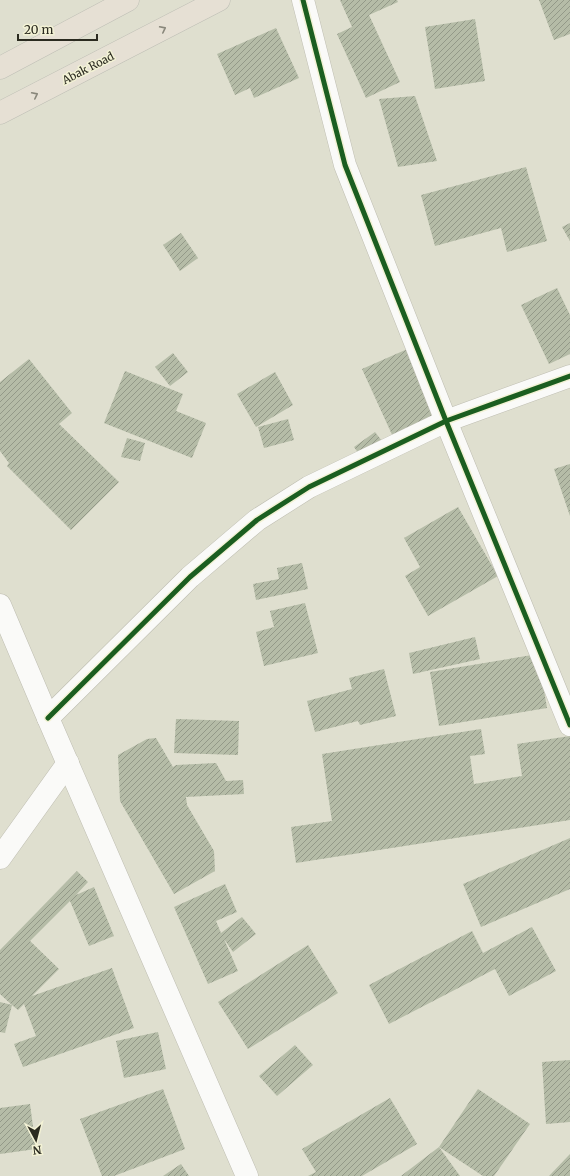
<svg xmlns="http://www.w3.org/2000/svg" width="570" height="1176" font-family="Merriweather,serif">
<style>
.building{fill:url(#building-hatch)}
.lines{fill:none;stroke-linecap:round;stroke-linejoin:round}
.minor-casing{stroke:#bebdb1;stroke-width:23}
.tertiary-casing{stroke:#bebdb1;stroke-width:23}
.trunk-casing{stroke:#bebeb5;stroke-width:23}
.minor{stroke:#fafaf8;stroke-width:22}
.tertiary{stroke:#fafaf8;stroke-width:22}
.trunk{stroke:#e6e0d4;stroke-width:22}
.cycleway-casing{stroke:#f3f2d5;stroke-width:8}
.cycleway{stroke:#1b5e20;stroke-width:5}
.oneway{stroke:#88867a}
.labels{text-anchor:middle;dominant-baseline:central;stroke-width:3;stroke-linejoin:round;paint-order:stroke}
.street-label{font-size:11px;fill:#2b2b20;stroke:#f3f2d5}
</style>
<defs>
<pattern id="building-hatch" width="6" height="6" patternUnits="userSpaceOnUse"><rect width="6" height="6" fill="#b5bca7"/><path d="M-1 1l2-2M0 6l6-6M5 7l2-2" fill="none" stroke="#939988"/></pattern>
</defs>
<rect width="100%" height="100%" fill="#dfdfcf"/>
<g class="building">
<path d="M340,0H397L398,2L369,15L400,82L366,98L337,34L352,27Z"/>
<path d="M539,0H570V34L554,40Z"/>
<path d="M475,19L485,81L435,89L425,27Z"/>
<path d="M276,28L299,78L254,98L250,88L235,95L217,54Z"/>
<path d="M415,96L437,161L398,167L379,99Z"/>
<path d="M526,167L547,241L507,252L501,228L435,246L421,195Z"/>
<path d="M570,223V241L562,227Z"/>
<path d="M181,233L198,258L180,271L163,245Z"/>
<path d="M557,288L570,315V354L549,364L521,305Z"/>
<path d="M412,347L448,428L399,450L362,369Z"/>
<path d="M173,353L188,372L170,386L155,367Z"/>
<path d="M29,359L72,413L59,424L119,482L71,530L7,466L9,463L0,451V382Z"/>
<path d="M125,371L183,394L176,411L206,423L192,458L104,423Z"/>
<path d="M275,372L293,405L256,427L237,394Z"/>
<path d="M288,419L294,440L264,448L258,427Z"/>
<path d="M375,432L389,450L367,465L354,447Z"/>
<path d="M127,438L145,443L140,461L121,457Z"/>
<path d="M570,464V516L554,469Z"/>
<path d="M458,507L498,576L428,616L405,576L420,567L404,538Z"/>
<path d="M302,563L308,589L256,600L253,584L279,579L277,568Z"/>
<path d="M305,603L318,653L264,666L256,632L274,627L270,611Z"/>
<path d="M475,637L480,659L413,674L409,653Z"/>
<path d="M538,654L547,708L439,726L430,672Z"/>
<path d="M384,669L396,716L360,725L358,721L315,732L307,701L352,689L349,678Z"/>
<path d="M176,719L239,721L238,755L174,753Z"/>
<path d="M481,729L485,754L470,756L474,784L522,776L517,744L570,736V820L296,863L291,827L332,821L322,754Z"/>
<path d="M156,738L173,767L176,765L216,763L226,781L243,780L244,794L186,797L187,805L214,851L215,871L174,894L120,801L118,755L147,739Z"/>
<path d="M570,838V889L481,927L463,884Z"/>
<path d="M77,871L88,882L76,895L94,887L114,936L89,946L70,901L30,941L59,969L32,996L112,968L134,1028L23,1067L14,1044L36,1036L24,1004L18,1010L12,1005L5,1033L0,1032V1002L12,1005L0,994V950Z"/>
<path d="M225,884L237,912L216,921L221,933L242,917L256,934L233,952L224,939L238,971L208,984L174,907Z"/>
<path d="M532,927L556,971L509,996L495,969L389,1024L369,985L472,931L483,953Z"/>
<path d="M308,945L338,993L248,1049L218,1002Z"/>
<path d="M158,1032L166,1069L124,1078L116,1041Z"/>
<path d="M295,1045L313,1065L277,1096L259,1076Z"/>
<path d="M570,1060V1122L546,1124L542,1062Z"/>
<path d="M163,1089L185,1149L114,1176H102L80,1119Z"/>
<path d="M478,1089L530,1124L494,1176H483L439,1147Z"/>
<path d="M390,1098L417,1144L362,1176H308L316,1172L302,1149Z"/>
<path d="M30,1104L36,1149L0,1154V1108Z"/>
<path d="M439,1147L460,1176H401Z"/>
<path d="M570,1154V1176H549Z"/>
<path d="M181,1164L189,1176H163Z"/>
</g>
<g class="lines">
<defs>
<g id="minor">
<path d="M303,0L345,165L446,421L570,725"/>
<path d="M48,718L190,577L257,520L309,487L446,421L570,376"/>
<path d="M0,858L68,763"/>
</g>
<path id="tertiary" d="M0,605L48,718L247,1176"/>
<g id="trunk">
<path d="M0,68L128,0"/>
<path d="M0,113L219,0"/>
</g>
</defs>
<use href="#minor" class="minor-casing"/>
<use href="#tertiary" class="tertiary-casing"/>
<use href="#trunk" class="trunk-casing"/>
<use href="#minor" class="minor"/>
<use href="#tertiary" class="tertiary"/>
<use href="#trunk" class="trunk"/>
<defs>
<g id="cycleway">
<path d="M303,0L345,165L446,421L570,725"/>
<path d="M48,718L190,577L257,520L309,487L446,421L570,376"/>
</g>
</defs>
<use href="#cycleway" class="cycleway-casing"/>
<use href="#cycleway" class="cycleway"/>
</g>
<defs><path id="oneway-chevron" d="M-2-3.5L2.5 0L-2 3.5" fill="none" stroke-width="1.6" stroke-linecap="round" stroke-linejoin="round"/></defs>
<g class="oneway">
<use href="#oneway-chevron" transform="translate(163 29) rotate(-27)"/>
<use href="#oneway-chevron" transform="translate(35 95) rotate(-27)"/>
</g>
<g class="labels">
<g class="street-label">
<text transform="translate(88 68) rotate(-27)">Abak Road</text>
</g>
</g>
<g transform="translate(36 1140) rotate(173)" stroke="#f3f2d5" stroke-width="3" paint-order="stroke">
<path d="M0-3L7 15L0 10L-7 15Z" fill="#2b2b20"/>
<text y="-6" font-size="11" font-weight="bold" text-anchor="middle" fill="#2b2b20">N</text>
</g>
<path d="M18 34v6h79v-6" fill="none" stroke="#2b2b20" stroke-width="2"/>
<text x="24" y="34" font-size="12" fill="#2b2b20" stroke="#f3f2d5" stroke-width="3" paint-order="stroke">20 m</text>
</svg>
